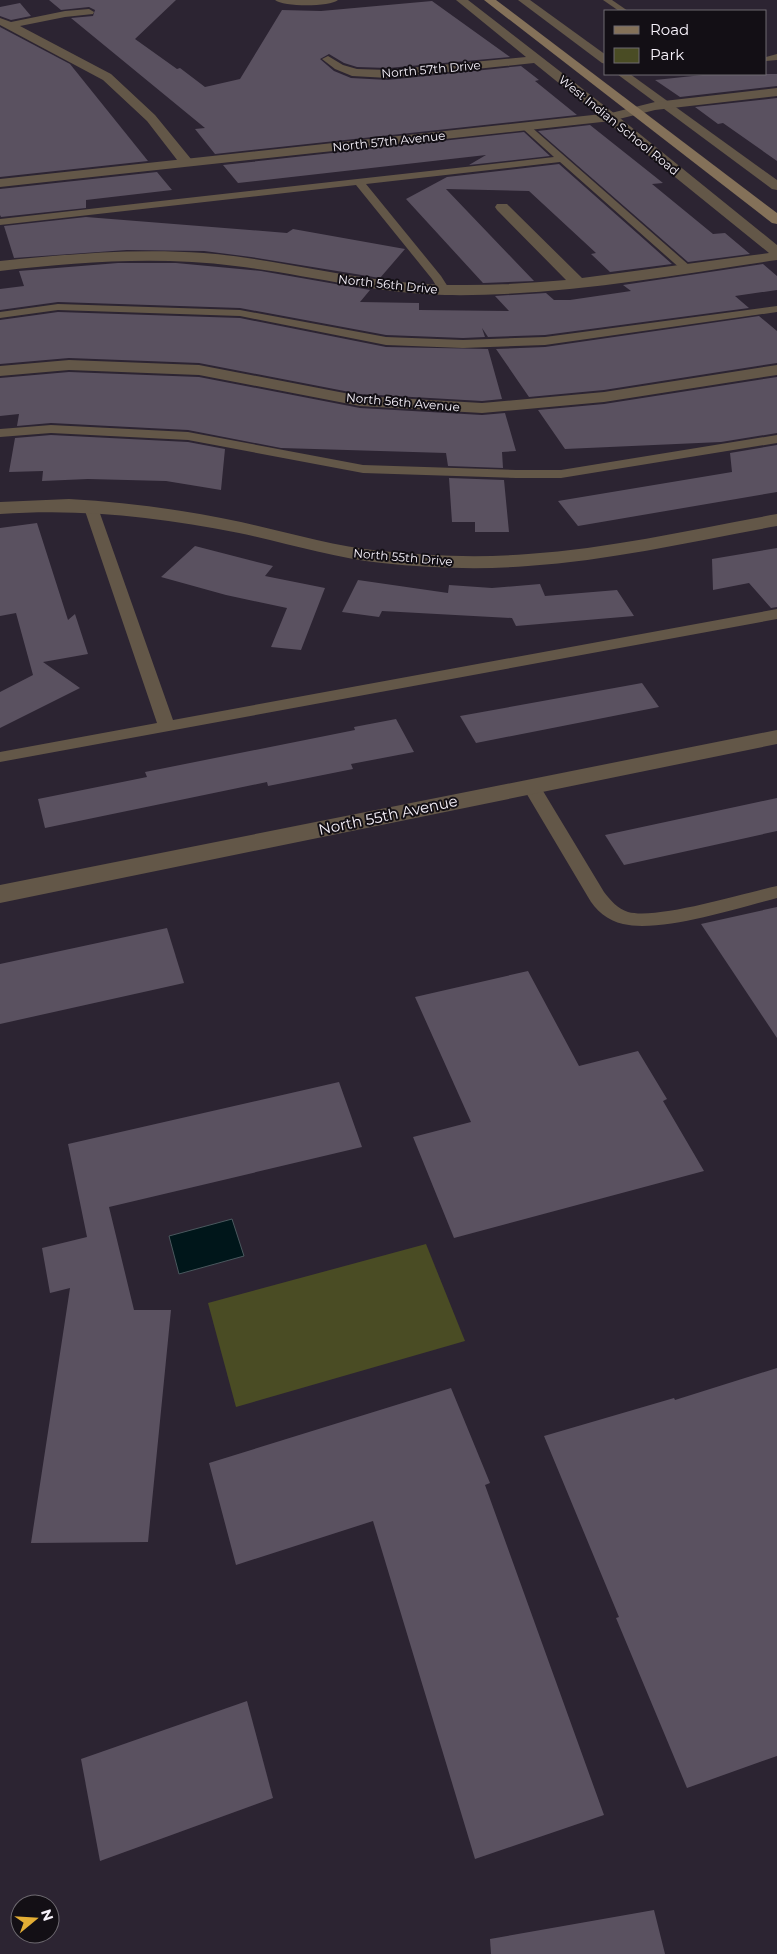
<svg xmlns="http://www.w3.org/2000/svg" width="777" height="1954" font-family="Montserrat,sans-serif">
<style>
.green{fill:#4a4c24}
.water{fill:#00161a;stroke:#4a585e}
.building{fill:#5a5160}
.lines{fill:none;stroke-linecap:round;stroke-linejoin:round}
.service{fill:#635748;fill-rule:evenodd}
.minor{fill:#635748;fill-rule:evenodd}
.tertiary{fill:#635748;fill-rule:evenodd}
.secondary{fill:#847159;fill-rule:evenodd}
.labels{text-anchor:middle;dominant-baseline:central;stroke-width:4;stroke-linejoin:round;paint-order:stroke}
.far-street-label{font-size:12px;fill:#f7f2fb;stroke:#130f15}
.street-label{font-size:15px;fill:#f7f2fb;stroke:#130f15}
</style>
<rect width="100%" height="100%" fill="#2c2432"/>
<path class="green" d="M426,1244L465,1341L236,1407L208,1303Z"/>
<path class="water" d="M232,1219L244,1256L179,1274L169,1236Z"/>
<g class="building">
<path d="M49,0H176L135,39L177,69L180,68L205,87L240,79L282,10L321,11L432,1L510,57L388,68L357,67L344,63L329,54L320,59L334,71L351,78L388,80L521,66L539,80L535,81L577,115L215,154L195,129L205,128L71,18L93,16L95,10L89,7L61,10Z"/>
<path d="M20,3L31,16L11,20L0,16V7Z"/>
<path d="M0,27L70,64L148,161L0,177Z"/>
<path d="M712,74H777V86L680,97L655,80Z"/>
<path d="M777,98V161L723,123L718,124L695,107Z"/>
<path d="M590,125L663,183L652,184L713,234L725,233L750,254L688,262L538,131Z"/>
<path d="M524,132L550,156L469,165L486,155L238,183L223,165Z"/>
<path d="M559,164L672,264L610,272L591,254L596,253L529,191L446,189L534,281L483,283L406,199L447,177Z"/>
<path d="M157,172L172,190L86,200V208L1,217L0,215V189Z"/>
<path d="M86,217L287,233L293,229L405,249L380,278L251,257L204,251L127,250L14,258L4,226Z"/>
<path d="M118,263H176L261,271L370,290L360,302L419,303V310L509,311L495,296L546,293L554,300H570L631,291L623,285L763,264L777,276V290L735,296L749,308L545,335L488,337L482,328L485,337L463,338L386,335L240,308L58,302L0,310V289L24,286L19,271Z"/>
<path d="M58,312L240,318L386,347L488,349L502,399L482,401L360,394L199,363L69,358L0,364V320Z"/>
<path d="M759,316L777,331V363L604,390L529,397L496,349L545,347Z"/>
<path d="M69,372L199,377L360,408L482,415L505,413L516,451L502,452L503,468L448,466L446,453L281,448L188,430L51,423L17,426L19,414L0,416V378Z"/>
<path d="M777,377V433L721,442L565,449L538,410L604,404Z"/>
<path d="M51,435L188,442L225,449L221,490L166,481L88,479L42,481L43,471L9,472L15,438Z"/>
<path d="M777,445V492L578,526L558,501L732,472L730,453Z"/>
<path d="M449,478L504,480L509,532H475V522H452Z"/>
<path d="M37,523L68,620L75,614L88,654L43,662L80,688L0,728V692L33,675L16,613L0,616V528Z"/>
<path d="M195,546L273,566L265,576L325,588L301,650L271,647L287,608L226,595L161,577Z"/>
<path d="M777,548V607L771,608L749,583L713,590L712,559Z"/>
<path d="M358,580L448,593L449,585L492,588L540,584L545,596L617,590L634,616L516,626L512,618L382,611L379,617L342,612Z"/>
<path d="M642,683L659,707L476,743L460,716Z"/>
<path d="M396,719L414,752L351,764L353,769L268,786L267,782L45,828L38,799L147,777L145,772L355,730L354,727Z"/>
<path d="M777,798V831L624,865L605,835Z"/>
<path d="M777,907V1038L701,924Z"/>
<path d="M167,928L184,983L0,1024V964Z"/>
<path d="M528,971L579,1066L638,1051L667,1099L663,1101L704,1171L454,1238L413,1137L471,1122L415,997Z"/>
<path d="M339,1082L362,1147L109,1207L134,1310H171L148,1542L31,1543L70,1288L50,1293L42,1248L87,1237L68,1144Z"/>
<path d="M777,1368V1756L687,1788L616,1618L619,1617L544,1436L674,1398L675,1400Z"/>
<path d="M451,1388L490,1483L485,1485L604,1815L475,1859L373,1521L236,1565L209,1463Z"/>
<path d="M247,1701L273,1798L100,1861L81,1759Z"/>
<path d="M654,1910L665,1954H491L490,1939Z"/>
</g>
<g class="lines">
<g class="service">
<path d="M603,0H612L628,11H619Z"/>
<path d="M777,54V60L766,61V57Z"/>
<path d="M526,124L529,125L690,266L692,268L690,270H682L560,162L366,184L441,276L450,290L444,293L440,292L432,279L356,185L0,225V219L554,157L523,129L521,127Z"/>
<path d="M58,304L240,310L386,337L463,340L545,337L777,306V312L545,345L463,348L386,345L240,316L58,310L0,318V312Z"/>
<path d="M51,425L188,432L363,465L516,470H561L777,435V443L561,478H516L363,473L188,440L51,433L0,437V429Z"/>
<path d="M90,501L97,505L173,720L777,609V619L0,762V752L157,723L83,505Z"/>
<path d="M531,780L537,782L540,786L604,892C610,900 618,909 628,912C658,920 744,893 777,886V898C738,908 661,933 623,924C608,921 595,910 588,897L522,786L525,782Z"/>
</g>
<g class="minor">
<path d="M275,0H338C330,7 283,7 275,0Z"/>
<path d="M456,0H468L615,114L777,245V260C667,276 556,297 445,295C374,293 305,274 235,266C157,256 78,262 0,271V261C68,254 136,248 204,253C267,258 329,274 392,281C450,288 508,285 566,280L497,210L495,207L497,204H507L582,278L769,253L534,63L388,78L352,76L335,69L322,59L328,56L343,65L357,69L388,70L526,57Z"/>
<path d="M518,0H530L606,55V64L602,63Z"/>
<path d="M89,9L94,12L93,14L65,17L20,26L111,74L155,115L191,159L193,162L191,165H181L147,121L103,80L0,25V18L11,22L65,11Z"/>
<path d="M617,74H630L777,180V190L772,189Z"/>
<path d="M69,360L199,365L360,396L482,403L604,392L777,365V375L604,402L482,413L360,406L199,375L69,370L0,376V366Z"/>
<path d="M69,499C127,502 184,510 241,522C287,532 333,546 381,551C430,556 479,558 528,554C612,548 694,529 777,514V526C694,541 612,560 528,566C479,570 430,568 382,563C333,558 287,543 239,533C159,517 81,508 0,514V502Z"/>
</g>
<g class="tertiary">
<path d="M777,88V96L655,110L611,121L0,187V179L611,113L655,102Z"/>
<path d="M777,730V744L0,903V885Z"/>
</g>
<path class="secondary" d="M484,0H496L777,213V224L772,223Z"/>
</g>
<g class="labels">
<g class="far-street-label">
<text transform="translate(431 69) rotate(-5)">North 57th Drive</text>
<text transform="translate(619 125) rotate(39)">West Indian School Road</text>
<text transform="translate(389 141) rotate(-6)">North 57th Avenue</text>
<text transform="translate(388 284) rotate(6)">North 56th Drive</text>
<text transform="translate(403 402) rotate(5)">North 56th Avenue</text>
<text transform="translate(403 557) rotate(5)">North 55th Drive</text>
</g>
<g class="street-label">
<text transform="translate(388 815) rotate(-12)">North 55th Avenue</text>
</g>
</g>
<rect x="604" y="10" width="162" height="65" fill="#130f15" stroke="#6e6a71"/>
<rect x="614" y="26" width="25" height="8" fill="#847159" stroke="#6e6a71"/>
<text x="650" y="35" font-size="15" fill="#f7f2fb">Road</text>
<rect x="614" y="48" width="25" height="15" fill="#4a4c24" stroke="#6e6a71"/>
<text x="650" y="60" font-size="15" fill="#f7f2fb">Park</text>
<g transform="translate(35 1919) rotate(72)"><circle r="24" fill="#130f15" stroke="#6e6a71"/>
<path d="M0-4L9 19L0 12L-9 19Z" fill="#e3ae35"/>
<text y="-8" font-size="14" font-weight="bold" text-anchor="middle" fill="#f7f2fb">N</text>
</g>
</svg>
